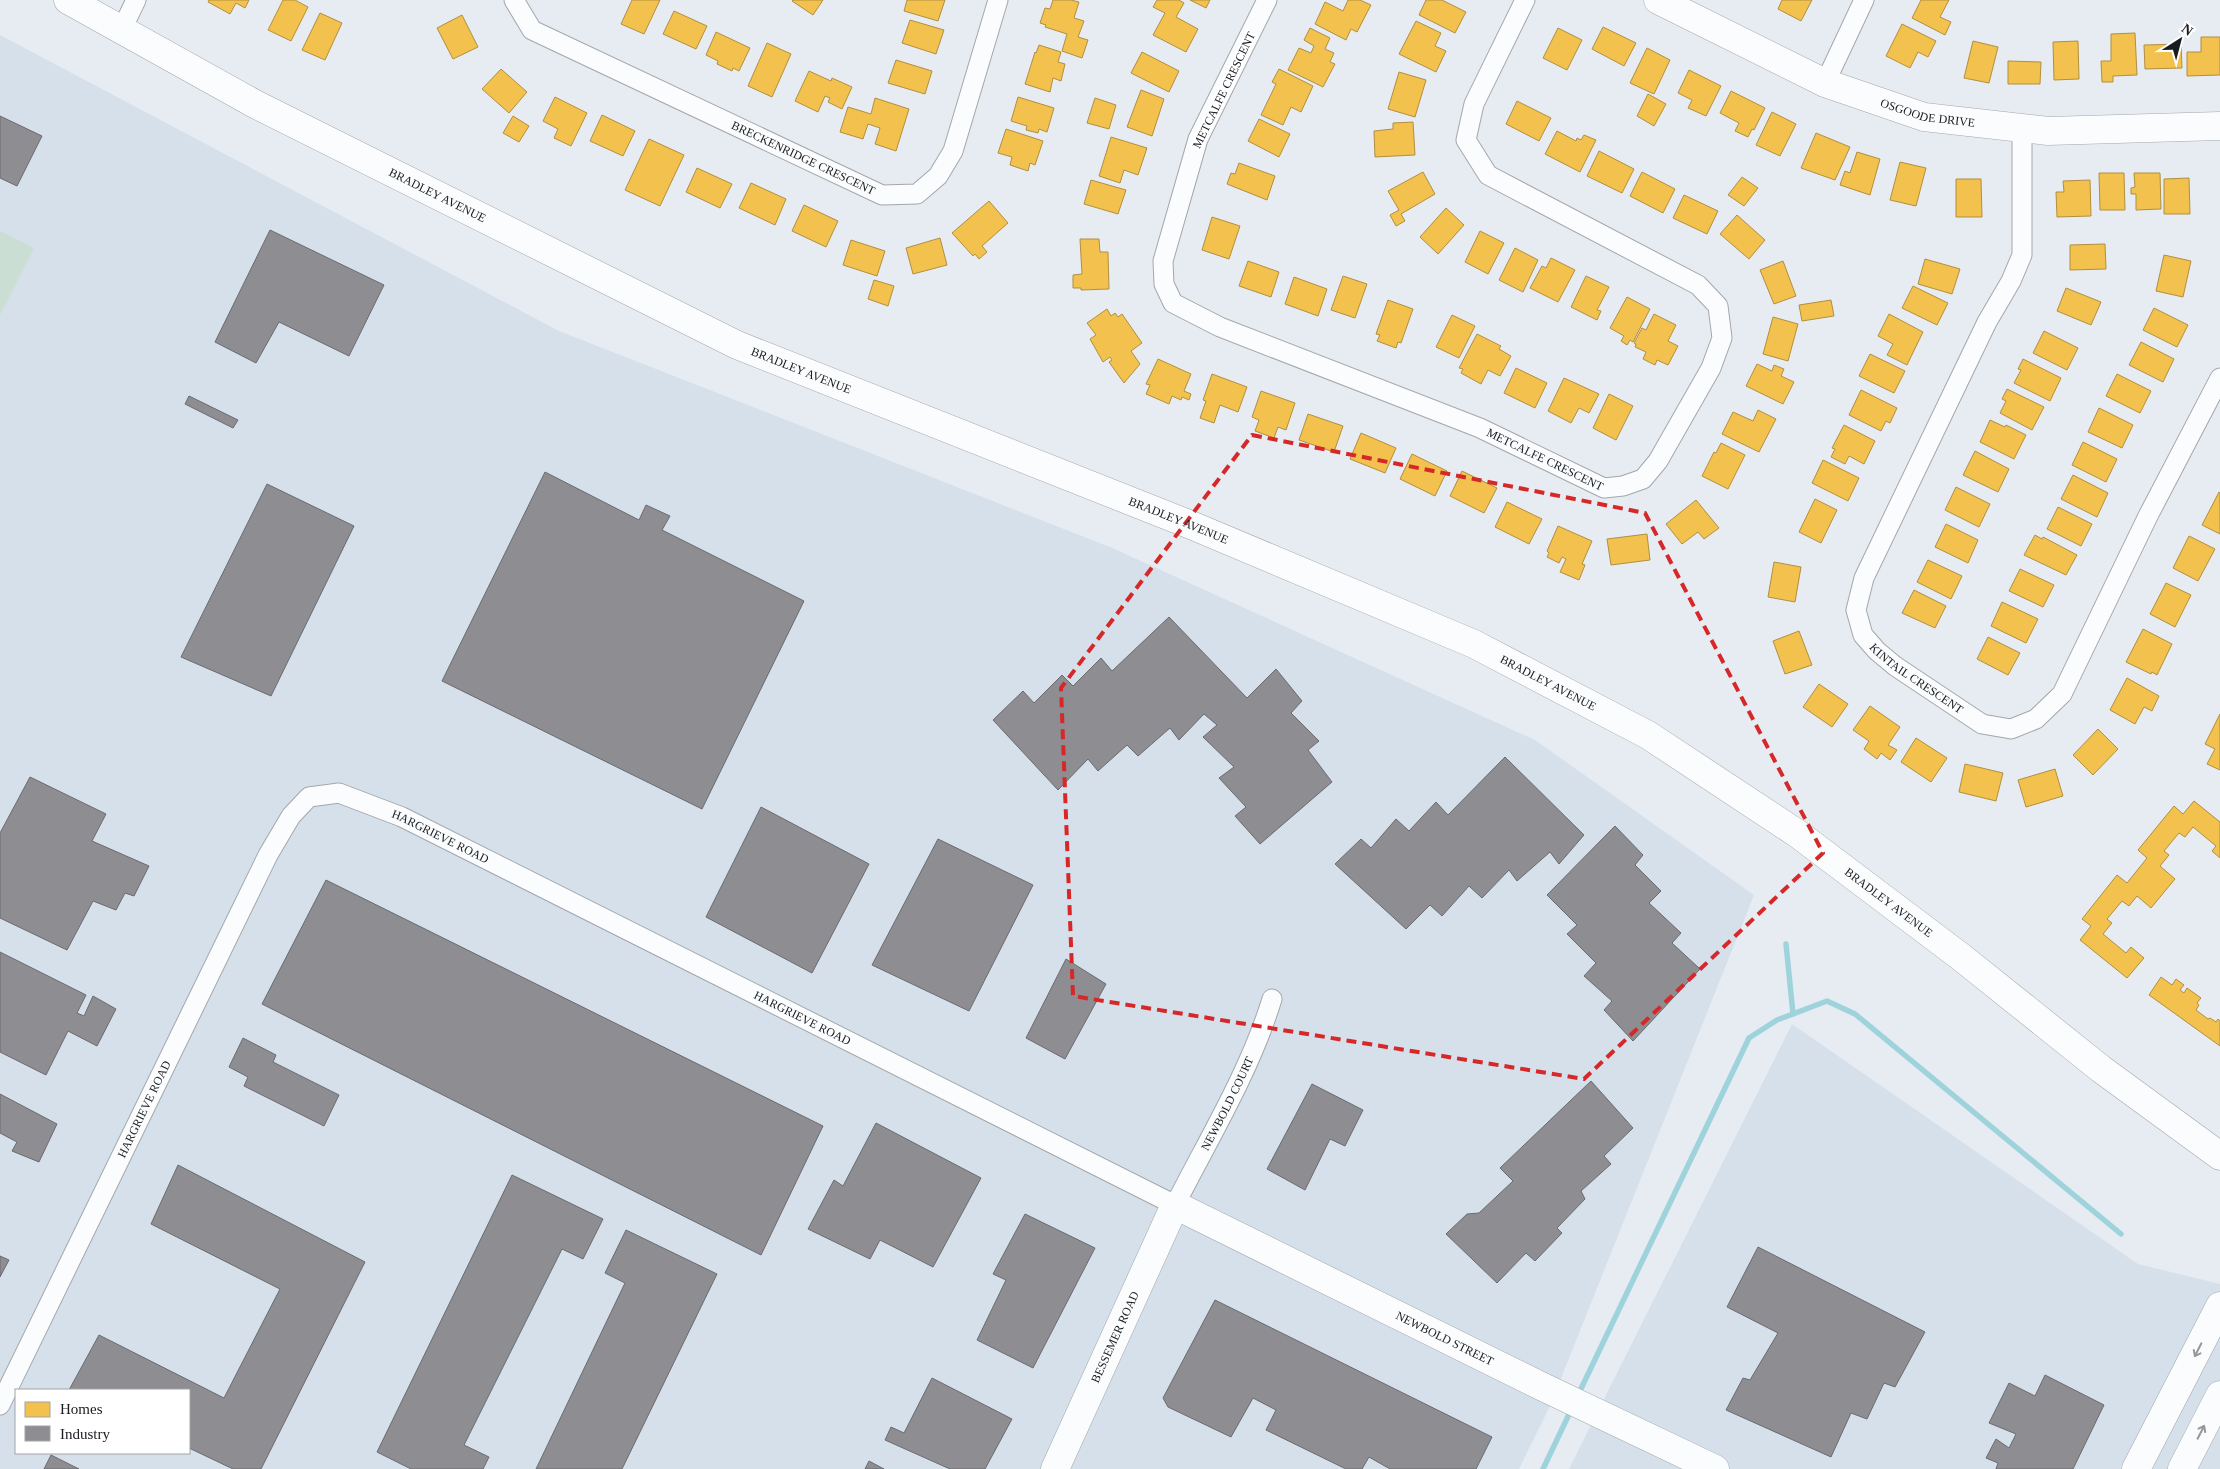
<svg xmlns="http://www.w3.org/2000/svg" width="2220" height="1469" font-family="Georgia,serif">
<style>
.built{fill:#d6e0eb;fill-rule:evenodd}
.green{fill:#cbded3}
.homes{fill:#f2c14e;stroke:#b18f40}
.industry{fill:#8d8d92;stroke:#6a6b70}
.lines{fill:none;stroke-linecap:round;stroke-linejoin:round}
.stream{stroke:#9fd3dc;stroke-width:5.5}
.street-casing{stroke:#a3a7ac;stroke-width:21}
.secondary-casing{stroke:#a3a7ac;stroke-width:29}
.street{stroke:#fbfcfd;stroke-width:19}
.secondary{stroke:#fbfcfd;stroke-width:28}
.oneway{stroke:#959799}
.marked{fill:none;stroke:#d62828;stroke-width:4;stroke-dasharray:10 6;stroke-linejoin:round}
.labels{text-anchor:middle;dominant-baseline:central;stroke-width:5;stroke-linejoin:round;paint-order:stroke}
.street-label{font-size:12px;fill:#181b1f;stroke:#fff}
</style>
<rect width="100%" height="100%" fill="#e7ecf2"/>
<g class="built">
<path d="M0,35L559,331L1110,547L1535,740L1754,895L1550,1406L1519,1469H0ZM16,1390H189V1453H16Z"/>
<path d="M1792,1024L2138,1264L2220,1284V1469H1569Z"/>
</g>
<path class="green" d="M0,231L34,248L0,315Z"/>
<g class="homes">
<path d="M209,0H249L245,8L236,3L230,14L208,2Z"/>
<path d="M283,0H295L308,7L291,41L268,30Z"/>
<path d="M632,0H660L644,34L621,24Z"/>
<path d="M793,0H823L813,15L792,1Z"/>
<path d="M907,0H945L938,21L904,11Z"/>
<path d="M1053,0H1071L1079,2L1074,18L1084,21L1078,37L1088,40L1082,58L1062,51L1067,34L1045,27L1046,25L1040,23L1045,8L1050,9Z"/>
<path d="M1157,0H1179L1184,3L1176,17L1198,29L1186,52L1153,35L1165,13L1153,7Z"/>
<path d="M1190,0H1210L1206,8Z"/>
<path d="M1348,0H1360L1371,5L1357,32L1351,29L1346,40L1315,24L1325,2L1343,11Z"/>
<path d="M1426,0H1442L1466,12L1455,33L1419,15Z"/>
<path d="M1782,0H1812L1801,21L1778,9Z"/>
<path d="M1921,0H1949L1940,17L1951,22L1945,35L1912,18Z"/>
<path d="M674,11L707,26L696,49L663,34Z"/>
<path d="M320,13L342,23L325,60L302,50Z"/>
<path d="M462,15L478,47L453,59L437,28Z"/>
<path d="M910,20L944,30L936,54L902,43Z"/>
<path d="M1416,21L1441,33L1435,46L1446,51L1436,72L1399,54Z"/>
<path d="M1902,24L1936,41L1928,57L1918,52L1910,68L1886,56Z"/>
<path d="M1603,27L1636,43L1624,66L1592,49Z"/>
<path d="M1310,28L1330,38L1325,49L1334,53L1330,62L1335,64L1323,87L1288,70L1299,48L1311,53L1314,46L1304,40Z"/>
<path d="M1558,28L1582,40L1567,70L1543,58Z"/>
<path d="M716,32L750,48L739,71L733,68L732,71L717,64L718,61L706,55Z"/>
<path d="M2135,33L2137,75L2113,76V82H2102L2101,61H2111V34Z"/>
<path d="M2201,37H2220V75L2187,76V52H2201Z"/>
<path d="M1973,41L1998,47L1989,83L1964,78Z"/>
<path d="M2078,41L2079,79L2054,80L2053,42Z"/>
<path d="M767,43L791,54L772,97L748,86Z"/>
<path d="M2181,44L2182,68L2145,69L2144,45Z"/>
<path d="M1039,45L1061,52L1058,62L1065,64L1061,81L1053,78L1050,92L1025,84L1035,52L1036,53Z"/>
<path d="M1647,48L1670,60L1654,94L1630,83Z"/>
<path d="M1142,52L1179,71L1169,92L1131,73Z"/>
<path d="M896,60L932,71L925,94L888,83Z"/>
<path d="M2008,61L2041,62L2040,84H2008Z"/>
<path d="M501,69L527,92L509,113L482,89Z"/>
<path d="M1279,69L1313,86L1301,112L1291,107L1283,125L1261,115L1276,84L1272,82Z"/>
<path d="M1689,70L1721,86L1706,116L1688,108L1692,100L1678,93Z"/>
<path d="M809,71L831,81L832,78L852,87L842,109L828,102L830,98L825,96L818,112L795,101Z"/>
<path d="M1399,72L1426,80L1415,117L1388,109Z"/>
<path d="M1141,90L1164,99L1152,136L1127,127Z"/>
<path d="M1731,91L1765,108L1754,130L1752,129L1748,137L1735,131L1739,123L1720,113Z"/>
<path d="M1648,94L1666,104L1654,126L1637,116Z"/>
<path d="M555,97L587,113L571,146L554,138L558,129L543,121Z"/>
<path d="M1018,97L1054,108L1047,132L1039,129L1038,133L1026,130L1027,126L1011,121Z"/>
<path d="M875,98L909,109L896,151L875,144L880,128L868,124L863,139L840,132L848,107L871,114Z"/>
<path d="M1095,98L1116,105L1109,129L1087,123Z"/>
<path d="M1517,101L1551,118L1539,141L1506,124Z"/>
<path d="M1772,112L1796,124L1780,156L1756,145Z"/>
<path d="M602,115L635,131L623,156L590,141Z"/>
<path d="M513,116L529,126L519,142L503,133Z"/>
<path d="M1259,119L1290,134L1279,157L1248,141Z"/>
<path d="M1413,122L1415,155L1375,157L1374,131L1393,129V123Z"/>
<path d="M1006,129L1043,141L1035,165L1030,163L1028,171L1010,165L1012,157L998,153Z"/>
<path d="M1557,131L1576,141L1577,138L1581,140L1584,135L1596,140L1580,172L1545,154Z"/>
<path d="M1816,133L1850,147L1835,180L1801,168Z"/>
<path d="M1111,137L1147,148L1138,175L1124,170L1120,183L1099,176Z"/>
<path d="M649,139L684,155L660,206L625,190Z"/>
<path d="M1599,151L1634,169L1622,193L1587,176Z"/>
<path d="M1857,152L1880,159L1870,195L1840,185L1845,171L1850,173Z"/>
<path d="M1900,162L1926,168L1916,206L1890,200Z"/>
<path d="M1239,163L1275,176L1267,200L1227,184L1231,173L1235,174Z"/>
<path d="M697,168L732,184L720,208L686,192Z"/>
<path d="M1423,172L1435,194L1401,214L1405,221L1396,226L1390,215L1399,210L1388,191Z"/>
<path d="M1642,172L1675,189L1663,213L1630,196Z"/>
<path d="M2099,173H2124L2125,210H2100Z"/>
<path d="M2134,173H2160L2161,209L2136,210V194H2131V188L2135,187Z"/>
<path d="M1742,177L1758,188L1744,206L1728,195Z"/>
<path d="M2189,178L2190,214H2164V179Z"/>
<path d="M1956,179H1981L1982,217H1956Z"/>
<path d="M1091,180L1126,190L1118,214L1084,204Z"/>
<path d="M2090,180L2091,216L2057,217L2056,192H2064L2063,181Z"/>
<path d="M751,183L786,199L775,225L739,208Z"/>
<path d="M1684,195L1718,211L1707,234L1673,218Z"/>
<path d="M989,201L1008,223L982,246L987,252L979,259L975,254L973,256L952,233Z"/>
<path d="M804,205L838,221L826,247L792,231Z"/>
<path d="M1446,208L1464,225L1438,254L1420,237Z"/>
<path d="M1737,215L1765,240L1749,259L1720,234Z"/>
<path d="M1212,217L1240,226L1229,259L1202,250Z"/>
<path d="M1480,231L1504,243L1488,274L1465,262Z"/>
<path d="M940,238L947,265L913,274L906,248Z"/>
<path d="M1080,239H1099L1100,252H1108L1109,289L1081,290V288H1073V275L1082,274Z"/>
<path d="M851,240L885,251L877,276L843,265Z"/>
<path d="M2105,244L2106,269L2070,270V245Z"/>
<path d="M1515,248L1538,260L1523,292L1499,280Z"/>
<path d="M2164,255L2191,261L2183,297L2156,291Z"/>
<path d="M1551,258L1575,270L1558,302L1530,288L1542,266L1546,268Z"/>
<path d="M1925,259L1960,269L1952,294L1918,284Z"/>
<path d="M1248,261L1279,272L1271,297L1239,286Z"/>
<path d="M1783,261L1796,296L1774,304L1760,270Z"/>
<path d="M1343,276L1367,284L1355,318L1331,310Z"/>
<path d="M1586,276L1609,287L1597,310L1601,311L1597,320L1571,307Z"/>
<path d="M1294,277L1327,289L1318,316L1285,304Z"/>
<path d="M874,280L894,286L888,306L868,299Z"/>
<path d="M1913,286L1948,303L1937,325L1902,308Z"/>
<path d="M2066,288L2101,302L2091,325L2057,311Z"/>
<path d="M1627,297L1650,309L1633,342L1630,340L1627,345L1621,341L1624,336L1610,328Z"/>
<path d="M1388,300L1413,309L1401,343L1398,342L1396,348L1377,341L1380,335L1376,334Z"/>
<path d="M1831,300L1834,316L1802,321L1799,305Z"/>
<path d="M2154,308L2188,325L2177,347L2143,330Z"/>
<path d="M1107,309L1111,316L1115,313L1118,317L1122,314L1142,343L1131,351L1140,364L1124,383L1109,362L1112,360L1110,357L1103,362L1090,339L1096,335L1087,323Z"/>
<path d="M1654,314L1676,325L1668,341L1678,346L1668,365L1657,360L1655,365L1643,359L1646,352L1635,347L1636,344L1634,343L1642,328L1646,330Z"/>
<path d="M1889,314L1923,332L1907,365L1887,355L1893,344L1878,336Z"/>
<path d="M1452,315L1475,326L1459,358L1436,347Z"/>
<path d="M1773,317L1798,324L1788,361L1763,354Z"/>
<path d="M2044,331L2078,348L2067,370L2033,353Z"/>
<path d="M1477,334L1501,346L1499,349L1511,356L1500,376L1488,370L1481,384L1461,373L1463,369L1459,368Z"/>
<path d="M2141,342L2174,359L2163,382L2129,365Z"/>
<path d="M1870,354L1905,371L1894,393L1859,376Z"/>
<path d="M1158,359L1191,374L1184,391L1191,394L1189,400L1182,397L1181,400L1172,396L1169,404L1146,394L1150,385L1146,384Z"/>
<path d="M2023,359L2061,378L2050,401L2014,383L2021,370L2018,369Z"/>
<path d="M1757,364L1772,371L1774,365L1784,369L1781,376L1794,382L1783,404L1746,386Z"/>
<path d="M1516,368L1547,383L1535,408L1504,393Z"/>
<path d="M1212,374L1247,387L1238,412L1220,405L1214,423L1200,418L1206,401L1203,400Z"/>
<path d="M2117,374L2151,391L2140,413L2106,396Z"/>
<path d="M1564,378L1599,394L1589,413L1579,408L1571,423L1548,411Z"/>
<path d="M2007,389L2044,407L2032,430L2000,413L2006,401L2002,399Z"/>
<path d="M1861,390L1897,408L1890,423L1886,421L1881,431L1849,415Z"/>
<path d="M1261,391L1295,403L1286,430L1278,427L1274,438L1255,431L1259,420L1252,417Z"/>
<path d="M1609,394L1633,406L1616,440L1593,428Z"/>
<path d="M2099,408L2133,425L2122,448L2088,432Z"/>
<path d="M1758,410L1776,419L1759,452L1722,434L1733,412L1753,421Z"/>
<path d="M1308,414L1343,426L1334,452L1299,440Z"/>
<path d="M1990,420L2005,427L2006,425L2026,435L2014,459L1980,442Z"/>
<path d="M1844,425L1875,441L1864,464L1849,456L1845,464L1831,457L1835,449L1832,448Z"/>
<path d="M1361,433L1396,448L1385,473L1350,459Z"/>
<path d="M2083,442L2117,459L2106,482L2072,465Z"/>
<path d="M1721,443L1745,455L1728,489L1702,476L1714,452L1716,453Z"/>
<path d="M1975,451L2009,469L1998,492L1963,475Z"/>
<path d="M1412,454L1447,471L1435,496L1400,479Z"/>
<path d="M1823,460L1859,478L1848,501L1812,483Z"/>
<path d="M1462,471L1497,488L1484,513L1450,496Z"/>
<path d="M2073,475L2108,493L2097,517L2061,499Z"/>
<path d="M1956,487L1990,504L1979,527L1945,510Z"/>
<path d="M2219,492L2220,493V534L2202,525Z"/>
<path d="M1815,499L1837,510L1821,543L1799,532Z"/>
<path d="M1696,500L1719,528L1704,539L1698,532L1682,544L1666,524Z"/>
<path d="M1507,502L1542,519L1529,544L1495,527Z"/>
<path d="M2058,507L2092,524L2081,546L2047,529Z"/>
<path d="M1946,524L1978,540L1968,563L1935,547Z"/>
<path d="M1558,526L1592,541L1582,564L1585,565L1579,580L1560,572L1566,559L1562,557L1559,563L1547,557L1549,553L1547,551Z"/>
<path d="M1647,534L1650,560L1611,565L1607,539Z"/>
<path d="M2035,535L2042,539L2043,537L2077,555L2066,575L2024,555Z"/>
<path d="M2189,536L2215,549L2198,581L2173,568Z"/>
<path d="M1928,560L1962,576L1951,599L1917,582Z"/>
<path d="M1774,562L1801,567L1795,602L1768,597Z"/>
<path d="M2020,569L2054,585L2043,607L2009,591Z"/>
<path d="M2166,583L2191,595L2175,627L2150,614Z"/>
<path d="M1914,590L1946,606L1935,628L1902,613Z"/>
<path d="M2002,602L2038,619L2026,643L1991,626Z"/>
<path d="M2143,629L2172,644L2157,675L2152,672L2151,674L2126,662Z"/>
<path d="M1799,631L1812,665L1785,674L1773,641Z"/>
<path d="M1988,637L2020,653L2008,675L1977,659Z"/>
<path d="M2127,678L2159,696L2152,711L2144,707L2135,724L2110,710Z"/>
<path d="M1819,684L1848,704L1832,727L1803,707Z"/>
<path d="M1870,706L1900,727L1888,745L1897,750L1890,760L1881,753L1877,759L1864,749L1869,741L1853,730Z"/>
<path d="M2220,714V770L2207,764L2215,749L2205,744Z"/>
<path d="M2098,729L2118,749L2093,775L2073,755Z"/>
<path d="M1916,738L1947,758L1931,782L1901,762Z"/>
<path d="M1965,764L2003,773L1996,801L1959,792Z"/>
<path d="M2055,769L2063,796L2026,807L2018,780Z"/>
<path d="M2194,801L2220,822V858L2212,851L2216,846L2193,827L2185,837L2179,833L2164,851L2169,855L2160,866L2175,879L2151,908L2137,896L2129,906L2122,901L2107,919L2112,923L2103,934L2126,953L2131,947L2144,958L2127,978L2080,940L2091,926L2082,919L2117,875L2127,883L2147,858L2138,850L2174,806L2183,814Z"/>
<path d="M2161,977L2172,985L2176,979L2184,985L2180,990L2184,993L2187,988L2201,998L2197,1003L2199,1005L2196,1010L2208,1019L2210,1018L2216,1022L2218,1019L2220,1021V1046L2149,995Z"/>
</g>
<g class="industry">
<path d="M0,116L42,136L17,186L0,178Z"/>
<path d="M270,230L384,285L349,356L279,322L256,363L215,342Z"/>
<path d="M189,396L238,420L233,428L185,404Z"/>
<path d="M545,472L639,520L646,505L670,516L662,530L804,601L702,809L442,681Z"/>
<path d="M267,484L354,526L271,696L181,657Z"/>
<path d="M1169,617L1247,698L1276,669L1302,701L1291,713L1319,741L1308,750L1332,782L1260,844L1235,816L1246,807L1219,778L1234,767L1203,737L1217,725L1204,714L1179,740L1170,728L1138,756L1127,745L1098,771L1088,759L1058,790L993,720L1023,691L1034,703L1062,675L1073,686L1101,658L1112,671Z"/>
<path d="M1505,757L1584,835L1559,864L1550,852L1517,881L1509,870L1482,898L1469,886L1442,916L1430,905L1406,929L1335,864L1361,839L1371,848L1396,819L1409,831L1436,802L1448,815Z"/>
<path d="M30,777L106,814L92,841L149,866L134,896L125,893L116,910L93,901L67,950L0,918V833Z"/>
<path d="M761,807L869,864L812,973L706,917Z"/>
<path d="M1615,826L1643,855L1635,865L1661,891L1649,903L1681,933L1672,943L1700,969L1633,1041L1604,1010L1612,1001L1584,976L1596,963L1567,934L1577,925L1547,895Z"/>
<path d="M938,839L1033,885L969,1011L872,965Z"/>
<path d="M326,880L823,1126L761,1255L262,1004Z"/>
<path d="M0,952L86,995L77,1013L84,1016L93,996L116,1009L97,1046L68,1031L46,1075L0,1052Z"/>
<path d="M1066,959L1106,984L1065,1059L1026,1038Z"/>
<path d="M243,1038L276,1055L273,1062L339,1095L324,1126L244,1086L248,1077L229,1067Z"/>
<path d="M1591,1081L1633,1128L1604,1156L1611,1164L1581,1191L1585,1199L1557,1228L1562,1233L1535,1261L1526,1253L1497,1283L1446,1234L1467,1214L1479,1213L1513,1181L1500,1168Z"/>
<path d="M1312,1084L1363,1110L1345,1146L1330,1139L1305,1190L1267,1169Z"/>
<path d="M0,1094L57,1124L39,1162L12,1151L17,1142L0,1133Z"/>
<path d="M876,1123L981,1178L933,1267L880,1240L870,1259L808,1229L834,1180L843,1186Z"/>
<path d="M178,1165L365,1262L261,1469H233L189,1448V1390H69L99,1335L224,1398L280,1289L151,1224Z"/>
<path d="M512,1175L603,1219L583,1259L562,1249L464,1445L489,1457L483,1469H411L377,1452Z"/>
<path d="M1025,1214L1095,1248L1033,1368L977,1340L1006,1280L993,1274Z"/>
<path d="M626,1230L717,1274L622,1469H536L625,1283L605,1273Z"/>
<path d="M1758,1247L1925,1332L1895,1387L1884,1383L1867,1419L1851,1413L1831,1457L1726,1410L1743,1378L1750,1380L1778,1333L1727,1307Z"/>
<path d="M0,1256L9,1260L0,1277Z"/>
<path d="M1215,1300L1492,1437L1476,1469H1390L1369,1457L1362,1469H1346L1266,1430L1276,1410L1253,1398L1231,1437L1168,1407L1163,1398Z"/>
<path d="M2045,1375L2104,1405L2073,1469H1996L1998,1463L1986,1458L1996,1439L2009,1448L2016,1434L1989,1423L2009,1383L2035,1396Z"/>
<path d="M932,1378L1012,1419L985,1469H950L885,1440L891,1427L904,1433Z"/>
<path d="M51,1455L79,1469H44Z"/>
<path d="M869,1461L884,1469H865Z"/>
</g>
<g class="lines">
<g class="stream">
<path d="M1786,944L1793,1014"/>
<path d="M1578,1395L1749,1038L1777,1020L1827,1001L1855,1014L2121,1234"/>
<path d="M1543,1469L1572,1408"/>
</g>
<defs>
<g id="street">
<path id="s1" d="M514,0L532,30L882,195L917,194L938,176L953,151L998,0"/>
<path id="s2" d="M1267,0L1198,139L1163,261L1164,284L1173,303L1220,327L1480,428L1604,488L1623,486L1643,479L1658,461L1711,368L1722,338L1718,306L1698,285L1488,175L1466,140L1474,104L1525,0"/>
<path d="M122,29L136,0"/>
<path d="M1825,83L1864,0"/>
<path id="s3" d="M2022,128V255L2011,281L1987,322L1864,578L1856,610L1863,635L1877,651L1895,666L1982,724L2011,729L2036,719L2062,694L2148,516L2220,378"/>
<path id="s4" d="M0,1405L268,855L291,816L309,797L339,793L402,817L1175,1205C1209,1138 1250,1071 1272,999"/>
</g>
<g id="secondary">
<path id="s5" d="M68,0L255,104L737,345L1191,525L1474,644L1648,735L1798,834L1961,957L2101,1069L2220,1156"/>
<path id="s6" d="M1658,0L1825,83L1924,117L2048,131L2220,126"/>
<path id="s7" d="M1055,1469L1175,1205L1543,1387L1715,1469"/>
<path d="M2136,1469L2220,1306"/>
<path d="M2182,1469L2220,1395"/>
</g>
</defs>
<use href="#street" class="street-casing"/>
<use href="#secondary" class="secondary-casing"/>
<use href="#street" class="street"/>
<use href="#secondary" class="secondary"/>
</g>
<defs><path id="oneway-shaft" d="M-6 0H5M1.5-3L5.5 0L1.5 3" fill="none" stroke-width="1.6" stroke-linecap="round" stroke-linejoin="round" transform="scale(1.25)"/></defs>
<g class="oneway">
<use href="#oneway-shaft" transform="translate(2198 1350) rotate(117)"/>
<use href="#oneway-shaft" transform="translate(2201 1432) rotate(-63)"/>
</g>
<path class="marked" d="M1252,435L1645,513L1823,853L1584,1079L1073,996L1061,688Z"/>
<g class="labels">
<g class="street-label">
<text transform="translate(1224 90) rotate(-64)">METCALFE CRESCENT</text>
<text stroke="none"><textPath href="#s6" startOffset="294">OSGOODE DRIVE</textPath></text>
<text stroke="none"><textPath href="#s1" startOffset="335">BRECKENRIDGE CRESCENT</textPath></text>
<text stroke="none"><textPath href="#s5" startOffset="418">BRADLEY AVENUE</textPath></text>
<text stroke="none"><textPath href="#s5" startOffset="822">BRADLEY AVENUE</textPath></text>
<text stroke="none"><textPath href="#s2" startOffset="730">METCALFE CRESCENT</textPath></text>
<text stroke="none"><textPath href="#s5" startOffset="1228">BRADLEY AVENUE</textPath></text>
<text stroke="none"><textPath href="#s3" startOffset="615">KINTAIL CRESCENT</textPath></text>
<text stroke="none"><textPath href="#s5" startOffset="1632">BRADLEY AVENUE</textPath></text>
<text stroke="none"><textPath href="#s4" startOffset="824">HARGRIEVE ROAD</textPath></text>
<text stroke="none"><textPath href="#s5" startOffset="2038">BRADLEY AVENUE</textPath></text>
<text stroke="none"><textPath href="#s4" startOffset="1229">HARGRIEVE ROAD</textPath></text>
<text stroke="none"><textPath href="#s4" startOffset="1760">NEWBOLD COURT</textPath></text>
<text stroke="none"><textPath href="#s4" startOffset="329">HARGRIEVE ROAD</textPath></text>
<text stroke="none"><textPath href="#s7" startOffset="145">BESSEMER ROAD</textPath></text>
<text stroke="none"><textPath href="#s7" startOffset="591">NEWBOLD STREET</textPath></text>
</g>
</g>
<rect x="15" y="1389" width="175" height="65" fill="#ffffff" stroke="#a3a4a5"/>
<rect x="25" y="1402" width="25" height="15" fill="#f2c14e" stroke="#a3a4a5"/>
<text x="60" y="1414" font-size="15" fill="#181b1f">Homes</text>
<rect x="25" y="1426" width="25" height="15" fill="#8d8d92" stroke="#a3a4a5"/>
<text x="60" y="1439" font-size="15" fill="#181b1f">Industry</text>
<g transform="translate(2180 40) rotate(36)" stroke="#ffffff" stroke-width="4" paint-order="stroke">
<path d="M0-4L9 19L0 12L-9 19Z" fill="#181b1f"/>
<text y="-8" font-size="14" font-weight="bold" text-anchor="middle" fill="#181b1f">N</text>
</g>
</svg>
